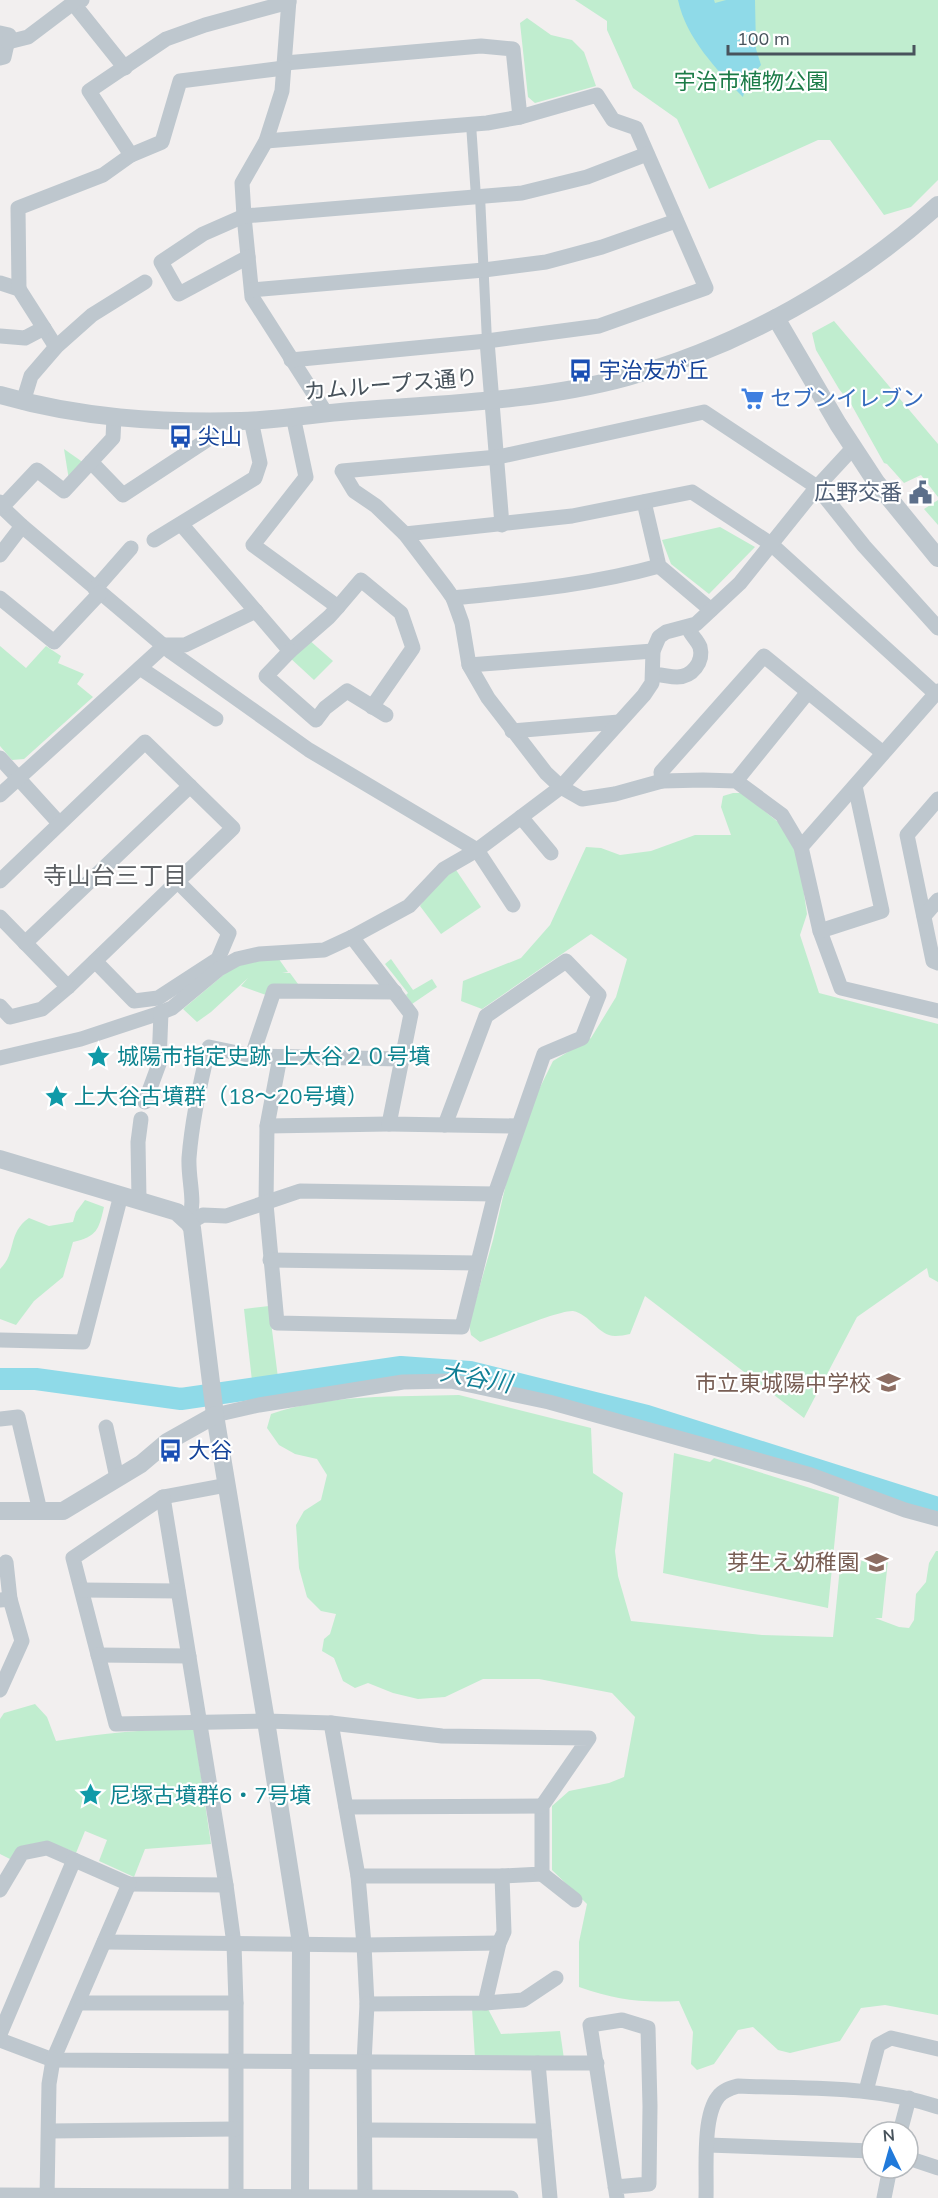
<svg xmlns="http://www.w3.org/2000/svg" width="938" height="2198" font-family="Mulish,'Noto Sans JP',sans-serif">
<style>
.green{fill:#c0edcf}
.water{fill:#8fdae8}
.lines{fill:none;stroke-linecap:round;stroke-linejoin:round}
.river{stroke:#8fdae8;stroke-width:22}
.pedestrian{stroke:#bec7ce;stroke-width:10}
.minor{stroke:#bec7ce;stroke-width:15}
.tertiary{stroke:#bec7ce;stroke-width:18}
.labels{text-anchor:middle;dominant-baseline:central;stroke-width:4.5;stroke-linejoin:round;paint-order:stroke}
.park-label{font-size:22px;fill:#1b7b47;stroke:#fff}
.transit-label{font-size:22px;fill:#164399;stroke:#fff;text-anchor:start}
.street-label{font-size:22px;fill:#48535c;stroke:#fff}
.shop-label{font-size:22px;fill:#366cbe;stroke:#fff;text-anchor:start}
.service-label{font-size:22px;fill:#4e5e75;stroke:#fff;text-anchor:end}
.culture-label{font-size:22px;fill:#0d838f;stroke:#fff;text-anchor:start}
.education-label{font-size:22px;fill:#785e54;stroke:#fff;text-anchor:end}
.neighbourhood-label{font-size:24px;fill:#5c6064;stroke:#fff}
.water-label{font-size:24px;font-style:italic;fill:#128096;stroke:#fff}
</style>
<rect width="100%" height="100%" fill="#f2efef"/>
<g class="green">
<path d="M575,0H938V180L911,207L884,215L830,140H818L709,189L677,119L633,88L607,30V21Z"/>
<path d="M527,18L551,35L572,40L584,52L596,86L535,103L528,97L520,23Z"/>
<path d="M834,321L938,444V497L921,475L904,483L887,464L884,463L851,404L839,389L816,350L812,333Z"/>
<path d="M64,449L84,463L69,480Z"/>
<path d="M938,500V525L924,509Z"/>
<path d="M720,527L755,547L709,594L671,564L662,540Z"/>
<path d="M308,639L333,661L314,680L288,656Z"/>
<path d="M0,646L26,668L46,646L61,656L58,663L84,674L77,684L93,697L24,759L12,760L0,746Z"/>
<path d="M733,793H742L783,826L799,860L807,914L800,935L819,993L938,1024V1282L929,1277L927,1268L857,1317L804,1418L645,1296L630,1334C625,1335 620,1336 616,1336C599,1337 590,1314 573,1311C559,1310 498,1336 480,1342L471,1335L469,1324L493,1240L518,1132L553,1061L591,1038L616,997L627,959L591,934L482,1009L461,1001L463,981L521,958L550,925L586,847L601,848L620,855L651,851L695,835H731L721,807L723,796Z"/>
<path d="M454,867L481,907L441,934L420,906L429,892Z"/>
<path d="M276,955L288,972L282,973H290L298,984L266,995L241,986L248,978L211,1012L197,1022L183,1009L234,966Z"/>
<path d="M391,959L413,990L432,979L437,987L412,1004L406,995L408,993L385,964Z"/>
<path d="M85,1200L104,1207C99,1229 97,1237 73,1242L63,1277L34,1301L16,1325L0,1319V1269C17,1253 7,1233 29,1218L49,1226L73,1222L76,1212Z"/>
<path d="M269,1306L278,1378L252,1381L244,1309Z"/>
<path d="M459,1395L591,1428L593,1473L623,1493L615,1551L618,1576L631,1621L762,1635L833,1637L840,1567L860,1568L862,1557L888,1560L882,1618H875L899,1627L909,1628L914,1620L916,1594L926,1582L929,1563L936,1551H938V2015L885,2005L861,2008L840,2041L790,2053L778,2050L753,2027L738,2030L714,2064L697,2070L691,2064L693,2032L679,2001C640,2003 617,2000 579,1987V1942L587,1904L552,1870V1806L569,1791L609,1783L624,1777L635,1717L612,1693L539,1679H483L445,1697L418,1699L393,1693L368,1683L355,1688L343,1681L334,1658L322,1651L324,1639L330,1634L336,1614L321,1611L307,1597L299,1568L296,1525L304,1511L321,1500L327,1475L317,1459L295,1454L279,1445L267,1428L271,1414C328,1394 398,1397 459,1395Z"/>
<path d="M674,1453L710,1462L714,1458L839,1497L828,1608L663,1573Z"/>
<path d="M35,1704L47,1717L56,1741C102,1733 147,1729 194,1729L211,1844L145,1849L134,1877L99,1861L107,1840L85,1831L76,1853L62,1847L12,1860L0,1854V1719L4,1713Z"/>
<path d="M487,2007L501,2034L560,2031L564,2059L475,2058L472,2008Z"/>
</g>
<path class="water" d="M678,0H714L715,3L726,0H755L756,49L761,65L755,72L757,87L745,89L743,97C717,70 686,38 678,0Z"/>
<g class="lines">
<path class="river" d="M0,1379H36L181,1399L401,1367L470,1372L647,1416L938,1508"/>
<g class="pedestrian">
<path d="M471,124L476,197"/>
<path d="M480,196L487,341"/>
</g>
<g class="minor">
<path d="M82,0L73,3L125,68"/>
<path d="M289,0L282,91L266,141L242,183L244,216L252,297L326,413"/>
<path d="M0,33L9,35L4,57L0,58"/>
<path d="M8,42L28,37L73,3V0"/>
<path d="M285,63L481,46L513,49L520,117"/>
<path d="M266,141L487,123L520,117L597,95L613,120L636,128L706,288L599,326L487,341L291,360"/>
<path d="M131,155L89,91L166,39L205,25L289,2"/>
<path d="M248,257L179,294L161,262L203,234L244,216L522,193L587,177L647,154"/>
<path d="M0,283L19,289L56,347"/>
<path d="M19,289L18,208L103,175L131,155L162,142L180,81L284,68"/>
<path d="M252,290L484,270L546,262L602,247L676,221"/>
<path d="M0,336L25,338L44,328"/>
<path d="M487,341L502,525"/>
<path d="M23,402L31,376L56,347L92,315L145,282"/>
<path d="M91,462L123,495L213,436L214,421"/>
<path d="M0,502L4,505L5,510L22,526L171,652L309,750L477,850L513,905"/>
<path d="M644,502L659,566L711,610"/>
<path d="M4,505L37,470L64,491L113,438L114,417"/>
<path d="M181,524L290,651L329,617L338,607L253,545L306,477L293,416"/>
<path d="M405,534L572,516L692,492L771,544L936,694"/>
<path d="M154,540L255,478L260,463L251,420"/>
<path d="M0,555L22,526"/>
<path d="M95,589L131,548"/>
<path d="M0,598L54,642L100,593"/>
<path d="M453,598C522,591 591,585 659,566"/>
<path d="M338,607L361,580L401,613L413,648L372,707"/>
<path d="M938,628L864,546L817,487L704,412L498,457L342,471L354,491L376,506L405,534L446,588L453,598L462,623L469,665L488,698L546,773L561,787L582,799L615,794L662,781L703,780L736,781L782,815L801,847L820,931L841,988L938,1011"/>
<path d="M290,651L266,676L316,720L325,708L347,691L386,715"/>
<path d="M469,665L653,651"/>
<path d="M140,668L216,719"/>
<path d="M653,675C662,674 668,677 677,677C692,677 704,662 700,647C697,639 690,635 688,627"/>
<path d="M512,731L619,722"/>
<path d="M0,758L59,823"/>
<path d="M662,781L661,772L764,656L883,753"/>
<path d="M736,781L808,692"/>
<path d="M0,795L165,645H185L256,611"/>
<path d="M938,799L907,835L933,961L938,963"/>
<path d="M521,817L551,853"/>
<path d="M801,847L938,691"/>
<path d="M0,881L145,742L233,828L68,987L42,1009L10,1017L0,1006"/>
<path d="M924,916L938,900"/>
<path d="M0,917L68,987"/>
<path d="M820,931L882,911L855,786"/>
<path d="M352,937L411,1014L402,1059"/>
<path d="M25,943L190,786"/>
<path d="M95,961L134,1001L158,998L218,959L229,933L178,882"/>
<path d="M252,1056L274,991L395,992"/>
<path d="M280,1057L267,1126L266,1204L277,1323L462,1327L495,1194L544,1054L582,1038L599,995L566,961L486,1016L445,1125"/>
<path d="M0,1058L81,1039L157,1014L172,1008L219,969L237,959L259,954L324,950L352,937L409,906L444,869L477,850L561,787L644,695L652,683L653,651L659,637L666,632L696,624L740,583L817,487L853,448"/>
<path d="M145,1102L159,1064L161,1012"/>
<path d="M267,1126L389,1124"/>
<path d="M139,1199L138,1142L141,1119"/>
<path d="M189,1223C196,1199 188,1181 189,1158C192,1120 200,1083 209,1047L252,1056L402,1059L389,1124L517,1126"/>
<path d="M189,1223L203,1215L226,1216L300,1191L495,1194"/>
<path d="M270,1260L477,1263"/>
<path d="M0,1340L83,1342L121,1195"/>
<path d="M215,1415L259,1405L403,1382L451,1381L549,1402L811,1475L905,1510L938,1519"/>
<path d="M0,1419L18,1417L40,1511"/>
<path d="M106,1427L117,1478"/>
<path d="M227,1485L163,1497L73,1558L116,1724L266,1721L331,1723L442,1736L589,1738L542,1806V1874L502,1876H358"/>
<path d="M163,1497L226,1885L234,1944L236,2003V2198"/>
<path d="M6,1562L10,1599"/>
<path d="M82,1590L178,1591"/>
<path d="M0,1600L10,1599L22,1641L0,1690"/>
<path d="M98,1655L189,1656"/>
<path d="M331,1723L358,1876L364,1945L367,2004L364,2063L365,2198"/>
<path d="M346,1807L542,1806"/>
<path d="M542,1874L575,1900"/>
<path d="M0,1890L22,1853L47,1848L129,1884L226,1885"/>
<path d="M104,1942L364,1945L499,1943"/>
<path d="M78,2003H236"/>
<path d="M485,2003L523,2000L556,1978"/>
<path d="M367,2004L485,2003L499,1943L504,1932L502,1876"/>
<path d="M0,2034L74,1860"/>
<path d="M0,2040L53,2060L538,2063L550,2198"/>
<path d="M538,2063H597"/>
<path d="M866,2091L878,2045L891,2038L938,2049"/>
<path d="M365,2130L544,2131"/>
<path d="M50,2131L235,2129"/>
<path d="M900,2132L909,2098"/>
<path d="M708,2145L872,2151"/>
<path d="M908,2158L938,2168"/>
<path d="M615,2187L649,2184L650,2106L648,2028L622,2020L590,2025L617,2198"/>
<path d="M0,2195L511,2198"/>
<path d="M47,2198L49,2084L53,2060L129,1884"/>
<path d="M706,2198C707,2172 702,2117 718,2097C723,2090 731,2088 738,2086C805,2089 874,2085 938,2107"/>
<path d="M884,2198L890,2168"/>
</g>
<g class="tertiary">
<path d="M776,318L838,424L876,482L938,558"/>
<path d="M0,395C79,418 160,423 241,421C278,420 314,414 351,411C440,404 540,401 627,377C739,347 852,283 938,205"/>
<path d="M0,1159L177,1212L189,1223L192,1228L215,1415L266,1721L301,1943L300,2198"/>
<path d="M0,1511H63L141,1464L167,1442L215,1415"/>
</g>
</g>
<defs>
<symbol id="bus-bare" viewBox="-9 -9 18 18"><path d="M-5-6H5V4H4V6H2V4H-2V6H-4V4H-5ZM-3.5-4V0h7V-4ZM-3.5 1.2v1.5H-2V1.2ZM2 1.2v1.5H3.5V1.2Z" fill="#1a4fb4" stroke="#fff" stroke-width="2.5" paint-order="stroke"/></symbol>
<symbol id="supermarket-bare" viewBox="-9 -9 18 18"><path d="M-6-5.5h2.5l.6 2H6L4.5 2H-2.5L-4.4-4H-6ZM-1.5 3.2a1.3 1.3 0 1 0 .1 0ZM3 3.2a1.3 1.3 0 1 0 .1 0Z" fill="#3f7fe0" stroke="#fff" stroke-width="2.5" paint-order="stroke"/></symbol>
<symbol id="civic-bare" viewBox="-9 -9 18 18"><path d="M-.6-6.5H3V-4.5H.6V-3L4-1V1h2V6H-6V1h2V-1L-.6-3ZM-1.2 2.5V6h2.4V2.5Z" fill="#5c6f8a" stroke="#fff" stroke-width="2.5" paint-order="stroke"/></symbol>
<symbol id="sight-bare" viewBox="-9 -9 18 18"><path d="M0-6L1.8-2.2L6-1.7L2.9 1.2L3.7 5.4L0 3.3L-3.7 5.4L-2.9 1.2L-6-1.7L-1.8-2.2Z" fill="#0f9aa8" stroke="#fff" stroke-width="2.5" paint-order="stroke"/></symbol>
<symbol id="school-bare" viewBox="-9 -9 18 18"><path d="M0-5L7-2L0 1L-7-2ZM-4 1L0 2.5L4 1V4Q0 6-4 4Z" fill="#8d6e63" stroke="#fff" stroke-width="2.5" paint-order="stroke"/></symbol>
</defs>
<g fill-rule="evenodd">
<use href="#bus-bare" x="564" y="354" width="33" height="33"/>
<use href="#supermarket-bare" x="736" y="382" width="33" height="33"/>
<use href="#bus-bare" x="164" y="420" width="33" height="33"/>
<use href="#civic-bare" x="904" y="476" width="33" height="33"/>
<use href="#sight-bare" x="82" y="1040" width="33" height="33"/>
<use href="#sight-bare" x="40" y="1080" width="33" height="33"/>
<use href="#school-bare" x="872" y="1366" width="33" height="33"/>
<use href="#bus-bare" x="154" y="1434" width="33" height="33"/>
<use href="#school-bare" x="860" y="1546" width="33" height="33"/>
<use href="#sight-bare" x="74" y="1778" width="33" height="33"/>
</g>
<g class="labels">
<g class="park-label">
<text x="751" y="81">宇治市植物公園</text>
</g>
<g class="transit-label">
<text x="599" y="370">宇治友が丘</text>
<text x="198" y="436">尖山</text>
<text x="188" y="1450">大谷</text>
</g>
<g class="street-label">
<text transform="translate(391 384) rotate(-5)">カムループス通り</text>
</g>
<g class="shop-label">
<text x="770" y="398">セブンイレブン</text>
</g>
<g class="service-label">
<text x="902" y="492">広野交番</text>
</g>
<g class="culture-label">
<text x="117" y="1056">城陽市指定史跡 上大谷２０号墳</text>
<text x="74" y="1096">上大谷古墳群（18～20号墳）</text>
<text x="109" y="1795">尼塚古墳群6・7号墳</text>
</g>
<g class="education-label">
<text x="871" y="1383">市立東城陽中学校</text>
<text x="859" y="1562">芽生え幼稚園</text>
</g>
<g class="neighbourhood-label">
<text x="115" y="875">寺山台三丁目</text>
</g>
<g class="water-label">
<text transform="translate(476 1377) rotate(10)">大谷川</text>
</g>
</g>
<g transform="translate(890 2150) rotate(355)"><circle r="28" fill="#ffffff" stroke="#b6babe" stroke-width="1.5"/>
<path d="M0-4.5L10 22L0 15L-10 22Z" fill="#217ada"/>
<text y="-9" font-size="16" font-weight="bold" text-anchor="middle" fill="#48535c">N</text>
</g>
<path d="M728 45v9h186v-9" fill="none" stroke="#48535c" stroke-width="3"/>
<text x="737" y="45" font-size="18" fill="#48535c" stroke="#ffffff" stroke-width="4.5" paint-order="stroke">100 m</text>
</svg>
